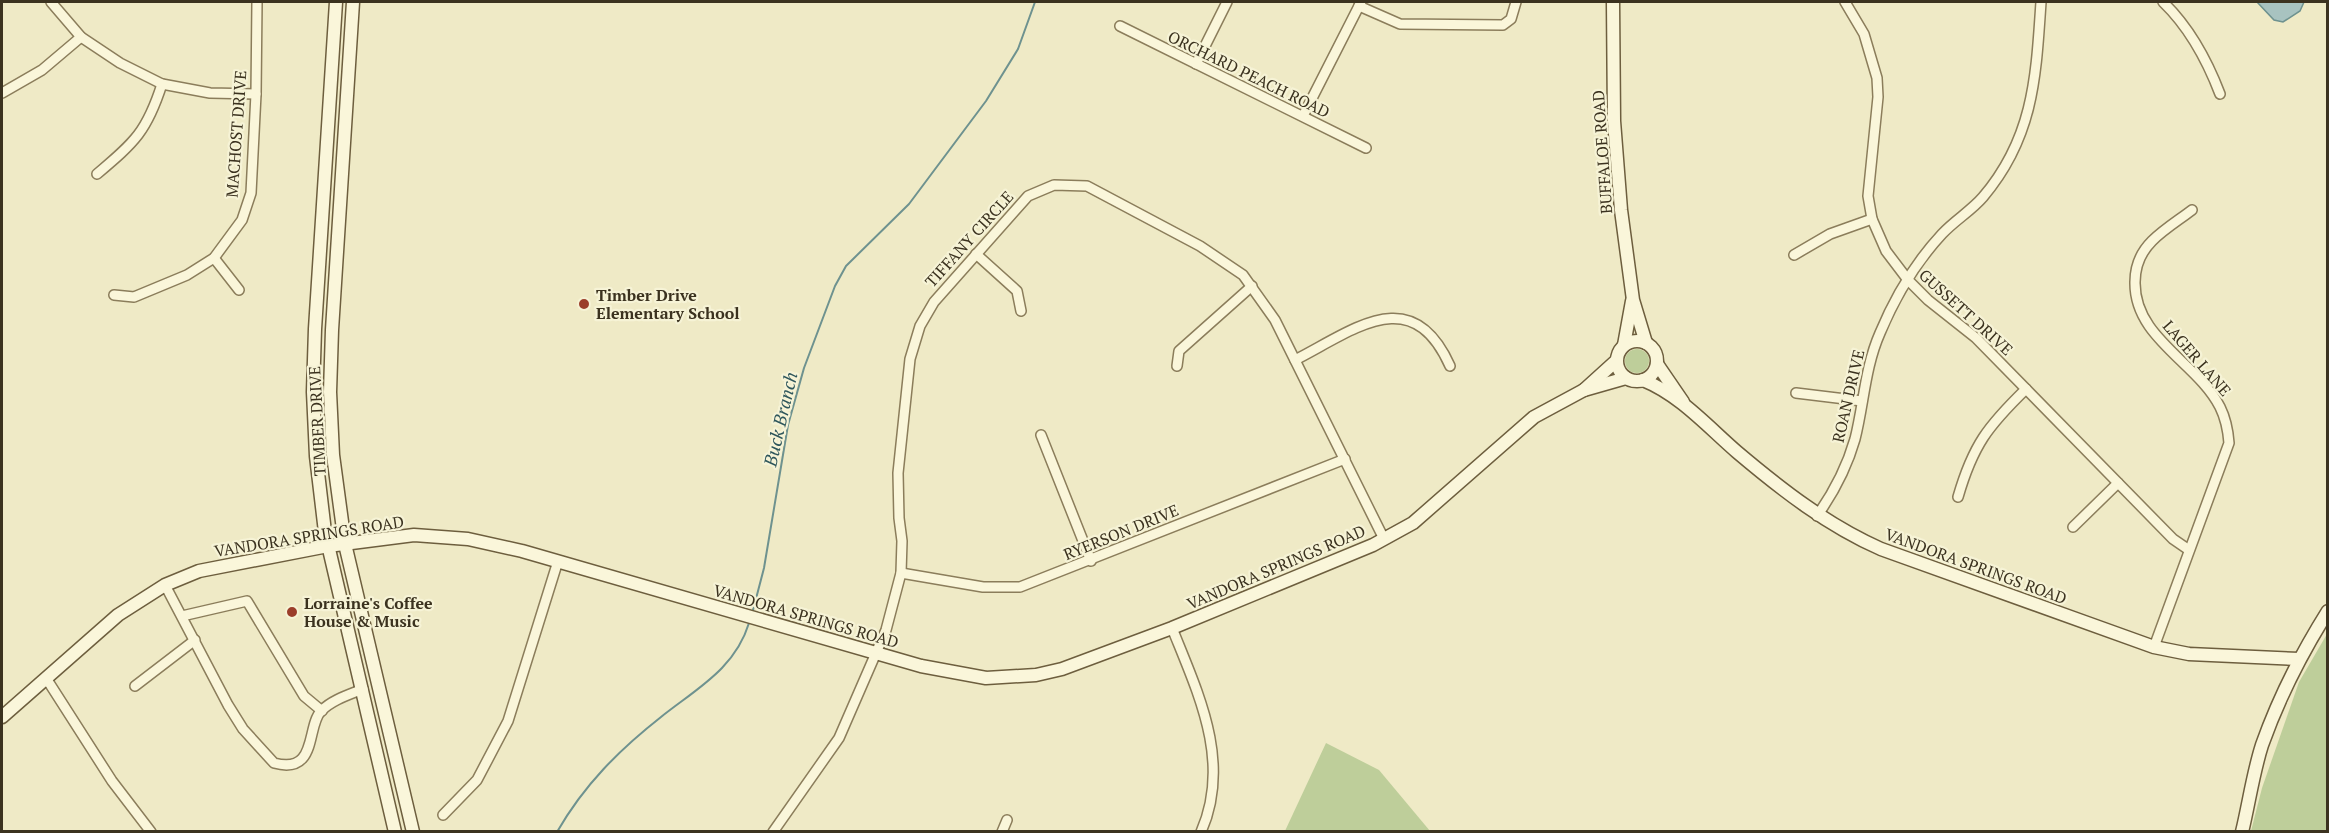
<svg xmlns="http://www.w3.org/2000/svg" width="2329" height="833" font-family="'PT Serif',serif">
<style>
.green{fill:#bece9a}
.water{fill:#a8c3c0;stroke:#6e928f;stroke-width:1.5}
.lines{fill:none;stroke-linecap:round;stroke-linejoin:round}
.stream{stroke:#6e928f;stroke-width:2}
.street-casing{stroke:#8b7d5b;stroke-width:12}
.secondary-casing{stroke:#6d5e3e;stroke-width:15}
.street{stroke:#faf6da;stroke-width:9}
.secondary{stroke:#faf6da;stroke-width:12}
.poi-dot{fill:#9b3e2a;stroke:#f6f3d6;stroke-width:2}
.labels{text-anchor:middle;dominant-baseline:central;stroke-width:4.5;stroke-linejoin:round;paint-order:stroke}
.street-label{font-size:16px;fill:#3b321f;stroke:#f6f3d6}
.poi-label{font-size:16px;font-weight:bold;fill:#3b321f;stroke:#f6f3d6;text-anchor:start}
.water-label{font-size:18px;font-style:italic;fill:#2e565b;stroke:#f6f3d6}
</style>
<rect width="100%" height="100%" fill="#efeac6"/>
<g class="green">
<circle cx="1637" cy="361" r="12"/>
<path d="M2327,634V831H2251L2262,788L2299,682Z"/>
<path d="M1326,743L1379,770L1430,831H1285Z"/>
</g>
<path class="water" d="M2257,2H2304L2300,11L2283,22L2274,20Z"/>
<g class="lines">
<g class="stream">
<path d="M752,614L764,568L788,425L804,368L835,286L846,266L909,204L986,101L1018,49L1035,2"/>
<path d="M557,832C584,785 619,750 661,717C696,689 735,669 749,623"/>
</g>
<defs>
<g id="street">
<path d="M51,2L81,37L120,63L162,84L210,93L256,94"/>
<path d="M1845,2L1864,34L1877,78L1878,97L1868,196L1872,219L1886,251L1908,280L1928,300L1976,338L2173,539L2189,550"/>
<path d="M2163,2C2189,27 2207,60 2220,94"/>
<path d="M1359,6L1400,24L1503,25L1511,19L1516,2"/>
<path d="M1120,26L1366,148"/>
<path d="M1196,64L1227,2"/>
<path d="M2,93L42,70L81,37"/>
<path d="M1303,116L1361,2"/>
<path d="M97,174C135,142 147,131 162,84"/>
<path d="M976,254L1017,291L1021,311"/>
<path d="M1794,255L1830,234L1872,219"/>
<path d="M214,258L239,290"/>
<path d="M114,295L134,297L187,275L214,258L242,220L251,193L256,94L257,2"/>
<path d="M1295,360C1354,330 1412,281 1450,366"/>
<path d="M1177,366L1179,351L1252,286"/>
<path d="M1796,393L1862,401"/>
<path d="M1041,435L1091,561"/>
<path d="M1958,497C1973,445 1988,426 2026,389"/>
<path d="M1817,516C1834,492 1847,467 1855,439C1864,403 1865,367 1880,333C1895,297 1916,262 1942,234C1955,220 1971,211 1983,197C2034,137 2036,76 2041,2"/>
<path d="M2073,527L2118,483"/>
<path d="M901,573L983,587H1020L1345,459"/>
<path d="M165,585L228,705L243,729L274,763C318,775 306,727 321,711C332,700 348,695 363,689"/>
<path d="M182,616L247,601L304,696L322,711"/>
<path d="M1172,628C1198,693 1232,762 1201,832"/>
<path d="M2154,647L2229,443C2228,430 2226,419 2220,407C2197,362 2134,338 2135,282C2135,267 2141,252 2152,241C2164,229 2179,220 2192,210"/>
<path d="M46,678L112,781L151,832"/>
<path d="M135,686L195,640"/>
<path d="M443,815L477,780L508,721L558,561"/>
<path d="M773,832L839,738L886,630L901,573L902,541L899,518L898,473L910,359L920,326L934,302L1028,196L1054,185L1087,186L1200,246L1243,275L1275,320L1384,539"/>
<path d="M1002,832L1007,820"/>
</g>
<g id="secondary">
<path d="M336,2L315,329L313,392L316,456L325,532L395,832"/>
<path d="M353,2L332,330L330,392L333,455L345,544L413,832"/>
<path d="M1613,2L1614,121L1621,210L1633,300L1646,343"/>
<circle cx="1637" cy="361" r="20"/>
<path d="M1624,345L1632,301"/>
<path d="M1657,364L1683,402"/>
<path d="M1643,380C1680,395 1707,426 1737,452C1782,490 1827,525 1881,549L2154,647L2189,654L2299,659"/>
<path d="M1584,390L1616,361"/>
<path d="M2,717L118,615L165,585L199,571L328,546L414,535L468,539L522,551L921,666L986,678L1036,675L1062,669L1172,628L1373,545L1413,523L1534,417L1584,390L1626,378"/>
<path d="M2242,832C2249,803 2253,773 2262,745C2279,697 2301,654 2328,611"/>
</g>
</defs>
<use href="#street" class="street-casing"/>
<use href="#secondary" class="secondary-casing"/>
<use href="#street" class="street"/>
<use href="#secondary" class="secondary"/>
</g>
<g class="poi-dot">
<circle cx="584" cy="304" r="6"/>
<circle cx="292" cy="612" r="6"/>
</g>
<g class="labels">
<g class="street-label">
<text transform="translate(1249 74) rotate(26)">ORCHARD PEACH ROAD</text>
<text transform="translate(236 134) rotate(-86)">MACHOST DRIVE</text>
<text transform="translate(1602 152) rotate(-94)">BUFFALOE ROAD</text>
<text transform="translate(969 239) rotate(-48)">TIFFANY CIRCLE</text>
<text transform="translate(1966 312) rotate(42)">GUSSETT DRIVE</text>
<text transform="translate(2197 358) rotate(49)">LAGER LANE</text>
<text transform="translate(1848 396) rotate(-77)">ROAN DRIVE</text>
<text transform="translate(317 421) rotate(-93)">TIMBER DRIVE</text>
<text transform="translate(1121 532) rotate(-22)">RYERSON DRIVE</text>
<text transform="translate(309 536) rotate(-9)">VANDORA SPRINGS ROAD</text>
<text transform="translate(1976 566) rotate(20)">VANDORA SPRINGS ROAD</text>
<text transform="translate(1276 567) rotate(-23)">VANDORA SPRINGS ROAD</text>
<text transform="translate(806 616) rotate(16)">VANDORA SPRINGS ROAD</text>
</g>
<g class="poi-label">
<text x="596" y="295">Timber Drive<tspan x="596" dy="18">Elementary School</tspan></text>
<text x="304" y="603">Lorraine's Coffee<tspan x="304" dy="18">House &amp; Music</tspan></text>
</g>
<g class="water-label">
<text transform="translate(780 419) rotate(-77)">Buck Branch</text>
</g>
</g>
<rect width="2329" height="833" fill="none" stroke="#3b321f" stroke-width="6"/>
</svg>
